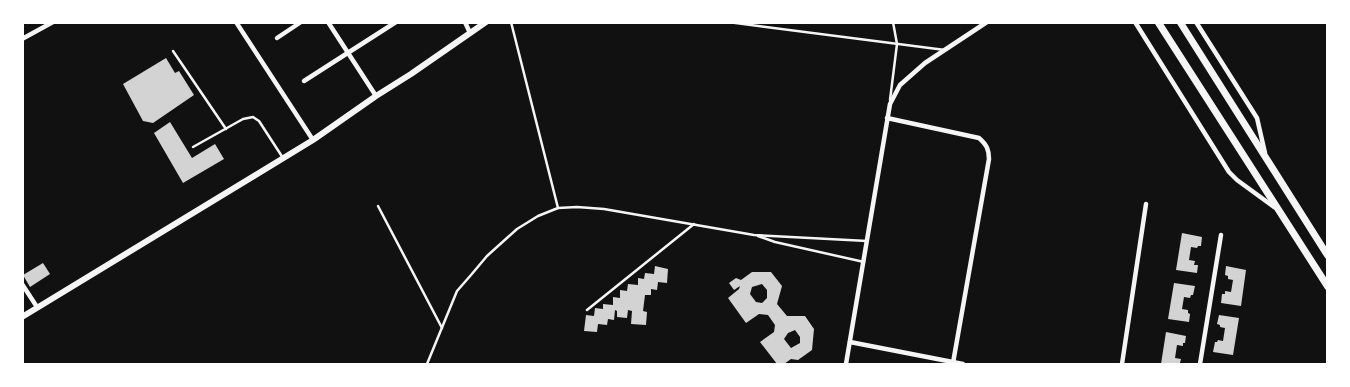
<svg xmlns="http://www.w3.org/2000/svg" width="1350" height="387" font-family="'Fira Sans',sans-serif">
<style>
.building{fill:#d3d3d3;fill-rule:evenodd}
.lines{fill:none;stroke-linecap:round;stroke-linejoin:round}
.service{stroke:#f5f5f5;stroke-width:2.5}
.minor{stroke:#f5f5f5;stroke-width:4.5}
.secondary{stroke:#f5f5f5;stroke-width:6}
.primary{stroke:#f5f5f5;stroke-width:7}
</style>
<rect width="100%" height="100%" fill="#111"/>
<g class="building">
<path d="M166,58L175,73L179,71L194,95L153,123L143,121L123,84Z"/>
<path d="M170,122L192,158L215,144L224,159L183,183L154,133Z"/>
<path d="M1182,233L1202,237L1201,246H1198L1197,248L1191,247L1189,260L1195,261L1194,265H1198L1197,273L1176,270Z"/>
<path d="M43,263L50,274L30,287L23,275Z"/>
<path d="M655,266L668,269L667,283L658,282L657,290L651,289V295H645L643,311L647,312L646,325L631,324L632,311L628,310L627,318L617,317V311L615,310L614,320L608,319L607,325L598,324L597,332L584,331L586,315L594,316L595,308L603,309V304L613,305V297L620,298V290L627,291L628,284L638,285V278L644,279L645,273L654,274Z"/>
<path d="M1226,266L1246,270L1241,306L1221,303L1222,294H1225V291L1231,292L1233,280L1228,279V276L1225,275Z"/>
<path d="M752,272H771L782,286L777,304L787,316H805L814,329L812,350L798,360L791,359L784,364H777L760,342L774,332L775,325L768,315L759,314L746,323L728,298L739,289L740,286L734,290L729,283L736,278L741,280ZM762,284L767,290V298L762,303L756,302L750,294L752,287ZM795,330L800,337V343L791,348L784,339L788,333Z"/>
<path d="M1174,283L1195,286L1193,295H1191L1190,298L1184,297L1182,309L1188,310V313L1190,314L1189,322L1168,319Z"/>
<path d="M1219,315L1239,318L1233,355L1213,352L1215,342H1217L1218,340L1223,341L1225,328L1220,327V325L1217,324Z"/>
<path d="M1166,332L1186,336L1185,343H1183V346L1177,345L1175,358L1181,359L1180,363L1184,364H1161Z"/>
</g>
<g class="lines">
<g class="service">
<path d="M511,22L558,208"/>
<path d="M728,22L945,50"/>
<path d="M173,51L226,129"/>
<path d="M890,100L897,44L893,22"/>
<path d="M193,147L243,119L253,117L259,121L283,158"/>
<path d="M378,206L442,328"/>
<path d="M758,236L775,242L864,262"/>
<path d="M587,310L694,224"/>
<path d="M427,364L457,291L471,275L487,256L517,229L538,216L558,208L577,207L604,209L754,235L867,241"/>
</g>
<g class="minor">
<path d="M236,22L313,140"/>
<path d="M328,22L376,96"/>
<path d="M465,22L470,33"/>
<path d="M1135,22L1229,172L1237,180L1274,207"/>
<path d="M1196,22L1257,118L1265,153"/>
<path d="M277,38L301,22"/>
<path d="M22,39L53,22"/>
<path d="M304,81L396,22"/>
<path d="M887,118L979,138C987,145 989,150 989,159L953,363"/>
<path d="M22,284L37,307"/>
<path d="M850,342L963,364"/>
<path d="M846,364L890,104L900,85L925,63L987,22"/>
<path d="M1122,364L1146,204"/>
<path d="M1200,364L1221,235"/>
</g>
<path class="secondary" d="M22,317L313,140L376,96L411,74L486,22"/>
<g class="primary">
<path d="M1158,22L1328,287"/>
<path d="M1180,22L1328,256"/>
</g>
</g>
<rect width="1350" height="387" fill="none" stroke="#ffffff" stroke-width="48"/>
</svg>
